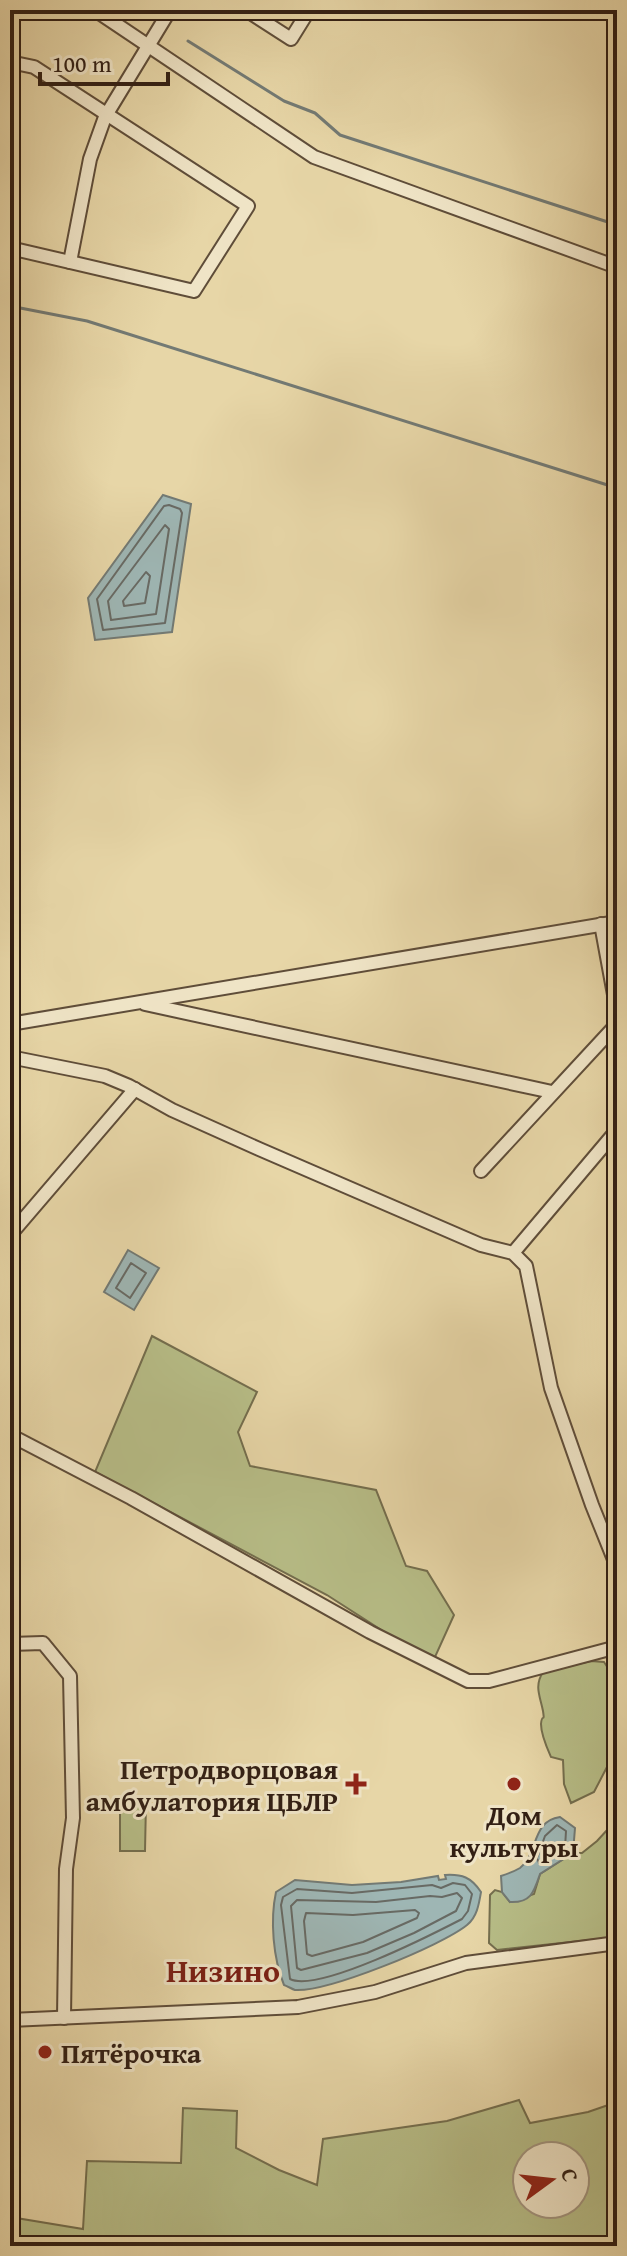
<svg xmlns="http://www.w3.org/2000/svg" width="627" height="2256" font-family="'Gentium Book Plus',serif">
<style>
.green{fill:#b7bd87;stroke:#746e4e;stroke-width:2;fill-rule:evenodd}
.water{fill:#9eb6b4;stroke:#737a74;stroke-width:2}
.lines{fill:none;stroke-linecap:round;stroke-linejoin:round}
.shore{stroke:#686a64;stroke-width:2}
.stream{stroke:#737a74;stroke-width:3}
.minor-casing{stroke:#5f4d39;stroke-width:16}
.minor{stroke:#efe4c6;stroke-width:12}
.poi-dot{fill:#8f2418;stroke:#efe4c6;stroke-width:3}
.labels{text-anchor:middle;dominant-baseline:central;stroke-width:6;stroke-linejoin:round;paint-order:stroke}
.poi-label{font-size:28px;font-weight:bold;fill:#321f14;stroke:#efe4c6;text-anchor:end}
.quarter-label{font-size:32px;font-weight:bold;fill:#7a1f14;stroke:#efe4c6}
</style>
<rect width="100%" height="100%" fill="#e7d6a7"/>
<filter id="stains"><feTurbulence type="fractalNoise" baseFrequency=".0025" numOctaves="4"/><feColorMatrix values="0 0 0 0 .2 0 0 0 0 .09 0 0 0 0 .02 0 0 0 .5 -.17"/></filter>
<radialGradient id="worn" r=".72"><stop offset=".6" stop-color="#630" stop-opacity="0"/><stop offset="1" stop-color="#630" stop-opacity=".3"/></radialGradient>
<g class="green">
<path d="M152,1336L257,1392L238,1432L250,1466L376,1490L406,1566L427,1571L454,1615L435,1657L397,1640L327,1595L95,1472Z"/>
<path d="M591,1661L604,1662C624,1688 617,1727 617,1759L607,1767L594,1792L571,1803L564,1784L563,1760L551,1757C547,1748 541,1735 541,1724C542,1712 545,1724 543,1711C540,1696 534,1686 543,1672Z"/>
<path d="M120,1802H146L145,1851H120Z"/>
<path d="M617,1826V1937L497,1950L489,1943L490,1895L495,1890L502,1892L510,1902L534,1894L540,1874L573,1853H582L597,1841L609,1828Z"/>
<path d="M519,2100L530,2123L588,2112L617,2102V2246H10V2217L83,2229L87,2161L181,2163L183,2108L237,2111L236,2148L279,2170L317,2185L323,2139L447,2121ZM575,2156V2204H527V2156Z"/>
</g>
<g class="water">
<path d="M163,495L191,504L172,632L95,640L88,598Z"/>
<path d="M128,1250L159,1268L134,1310L104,1292Z"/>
<path d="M560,1817L575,1828L573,1853L540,1874C534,1892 531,1903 510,1902L502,1892L501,1876C507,1874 515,1871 520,1868C539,1853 531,1821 560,1817Z"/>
<path d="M445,1875C462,1874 471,1877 481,1892C479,1904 477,1917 467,1925C441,1946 328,1992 295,1990C292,1989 287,1986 284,1985C273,1958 270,1920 276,1892L295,1880L352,1885L401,1882L438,1876L439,1880L446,1879Z"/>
</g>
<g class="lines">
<g class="shore">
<path d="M169,505L180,509L182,513L165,623L103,630L97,599L164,506Z"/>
<path d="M165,525L169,529L156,614L111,620L108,601Z"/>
<path d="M146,572L150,576L145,603L124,606L123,601Z"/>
<path d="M131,1263L146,1273L130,1298L116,1288Z"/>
<path d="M557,1825L566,1831L565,1848L539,1863L537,1858L545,1836Z"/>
<path d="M453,1883L465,1885L472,1894L468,1911L462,1919C433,1934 318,1993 290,1979L281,1905L283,1897L297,1889L352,1893L432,1885L441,1888Z"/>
<path d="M457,1893L462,1898L456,1911L414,1933L367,1953L301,1970L297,1968L291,1906L297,1900L376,1902L430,1896L442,1897Z"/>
<path d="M415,1910L419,1913L417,1918L363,1942L312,1956L307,1954L304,1921L306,1913L353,1915Z"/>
</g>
<g class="stream">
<path d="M188,41L284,101L315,113L340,135L617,225"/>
<path d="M10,306L87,321L617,488"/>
</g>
<defs>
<g id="minor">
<path d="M95,10L314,157L617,267"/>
<path d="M246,10L291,39L309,10"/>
<path d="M10,62L34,67L248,206L194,291L10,248"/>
<path d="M70,262L90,159L105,117L170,10"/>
<path d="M601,924L617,1011"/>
<path d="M145,1004L552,1092"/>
<path d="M10,1024L617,922"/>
<path d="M10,1057L105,1076L129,1086L172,1110L259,1149L481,1245L513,1253L526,1266L551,1388L592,1505L617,1567"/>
<path d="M481,1171L617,1024"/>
<path d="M10,1235L135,1089"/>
<path d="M513,1253L617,1130"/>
<path d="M10,1435L131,1498L370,1632L468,1681H489L617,1647"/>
<path d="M10,1644L43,1643L70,1676L73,1818L66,1869L64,2018"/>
<path d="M10,2020L298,2007L375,1992L466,1963L617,1943"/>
</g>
</defs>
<use href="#minor" class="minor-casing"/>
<use href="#minor" class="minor"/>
</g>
<g class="poi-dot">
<path d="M352 1772h8v8h8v8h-8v8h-8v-8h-8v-8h8z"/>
<circle cx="514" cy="1784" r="8"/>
<circle cx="45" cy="2052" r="8"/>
</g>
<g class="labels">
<g class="poi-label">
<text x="338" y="1768">Петродворцовая<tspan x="338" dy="32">амбулатория ЦБЛР</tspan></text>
<text x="514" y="1814" text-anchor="middle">Дом<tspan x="514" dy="32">культуры</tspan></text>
<text x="61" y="2052" text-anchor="start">Пятёрочка</text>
</g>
<g class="quarter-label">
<text x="223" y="1970">Низино</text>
</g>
</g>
<rect width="627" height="2256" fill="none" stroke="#e7d6a7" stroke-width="40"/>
<rect x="12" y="12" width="603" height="2232" fill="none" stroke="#321f14" stroke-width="4"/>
<rect x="20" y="20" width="587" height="2216" fill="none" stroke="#321f14" stroke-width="2"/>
<g transform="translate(551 2180) rotate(75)"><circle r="38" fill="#efe4c6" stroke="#a3957f" stroke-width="2"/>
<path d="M0-6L14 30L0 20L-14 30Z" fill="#8f2418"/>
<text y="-12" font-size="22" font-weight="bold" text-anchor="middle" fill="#321f14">С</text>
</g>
<path d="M40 72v12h128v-12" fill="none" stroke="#321f14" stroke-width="4"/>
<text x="52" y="72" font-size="24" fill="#321f14" stroke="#efe4c6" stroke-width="6" paint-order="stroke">100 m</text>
<rect width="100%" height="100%" filter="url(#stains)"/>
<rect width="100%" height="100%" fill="url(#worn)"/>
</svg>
